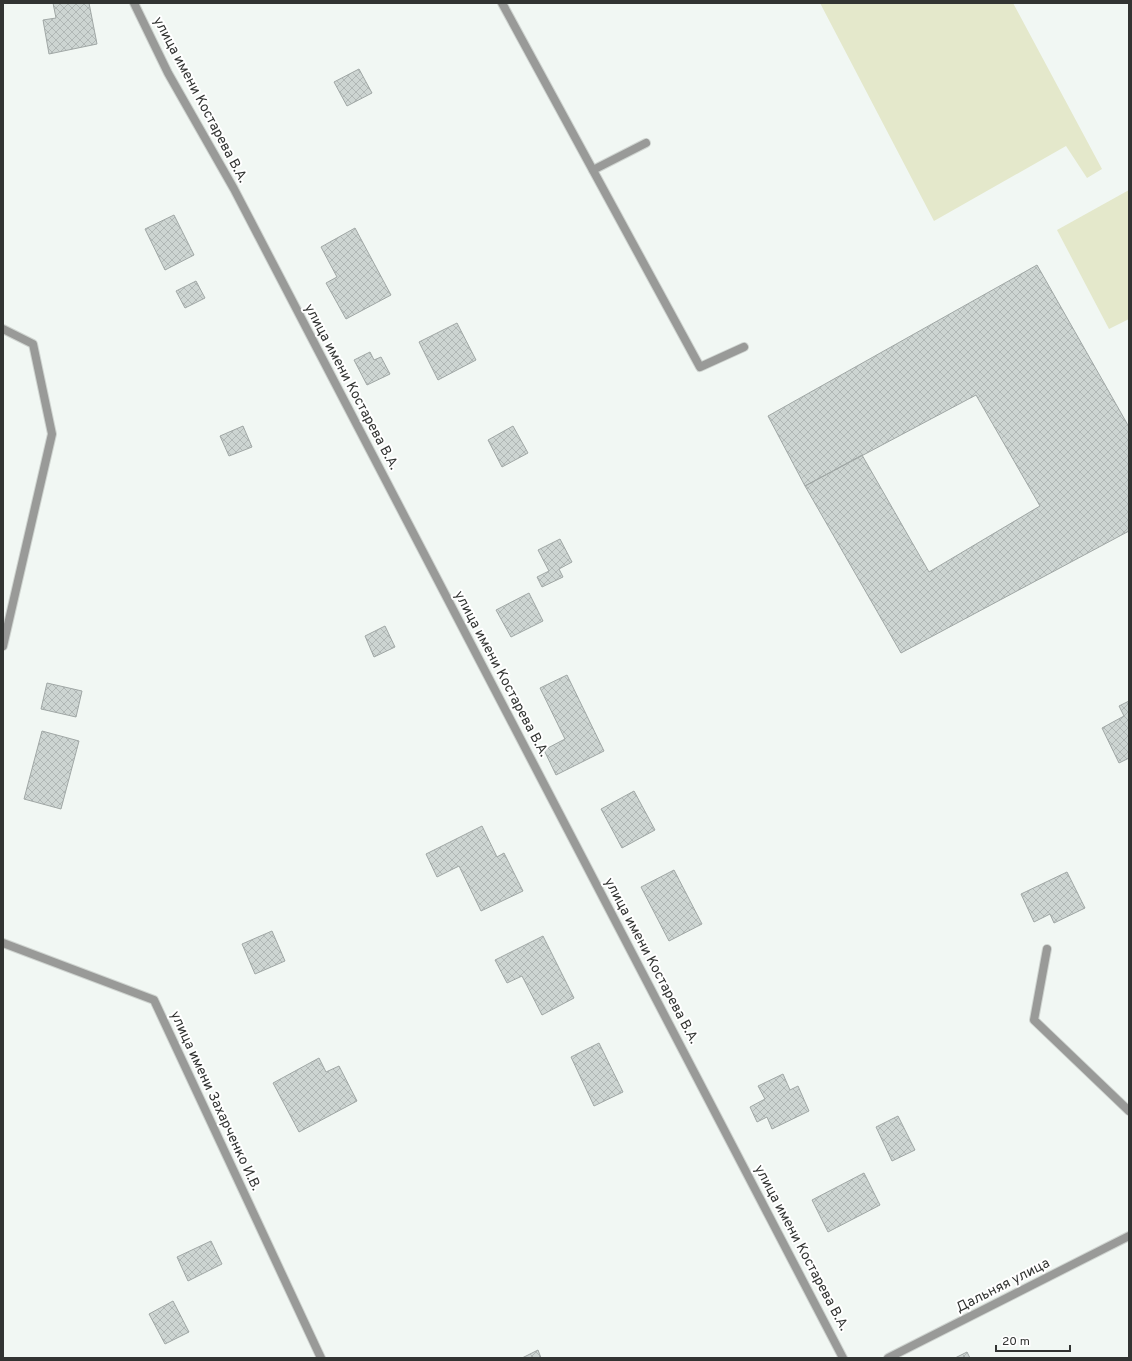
<svg xmlns="http://www.w3.org/2000/svg" width="1132" height="1361" font-family="Overpass,sans-serif">
<style>
.pitch{fill:#e4e8cb}
.building{fill:url(#building-cross-hatch);stroke:#a0a7a5}
.lines{fill:none;stroke-linecap:round;stroke-linejoin:round}
.service-casing{stroke:#cfd4d0;stroke-width:10}
.minor-casing{stroke:#cfd4d0;stroke-width:10}
.service{stroke:#999a98;stroke-width:8}
.minor{stroke:#999a98;stroke-width:8}
.labels{text-anchor:middle;dominant-baseline:central;stroke-width:4;stroke-linejoin:round;paint-order:stroke}
.street-label{font-size:14px;fill:#323432;stroke:#fff}
</style>
<defs>
<pattern id="building-cross-hatch" width="8" height="8" patternUnits="userSpaceOnUse"><rect width="8" height="8" fill="#cdd5d2"/><path d="M0 0l8 8M0 8l8-8" fill="none" stroke="#b0b7b5"/></pattern>
</defs>
<rect width="100%" height="100%" fill="#f1f7f3"/>
<g class="pitch">
<path d="M820,3H1013L1102,169L1087,178L1066,146L934,221Z"/>
<path d="M1129,190V319L1109,329L1057,230Z"/>
</g>
<g class="building">
<path d="M53,3H89L97,44L49,54L43,20L56,18Z"/>
<path d="M359,69L372,93L347,106L334,82Z"/>
<path d="M174,215L194,255L165,270L145,229Z"/>
<path d="M355,228L391,295L346,319L326,283L337,277L321,247Z"/>
<path d="M1037,265L1129,427V531L901,653L805,486L862,455L929,572L1040,506L976,395L805,486L768,416Z"/>
<path d="M196,281L205,298L185,308L176,291Z"/>
<path d="M457,323L476,360L438,380L419,342Z"/>
<path d="M370,352L374,360L381,357L390,374L367,385L354,360Z"/>
<path d="M243,426L252,447L229,456L220,436Z"/>
<path d="M513,426L528,453L502,467L488,440Z"/>
<path d="M560,539L572,562L559,569L563,577L542,587L537,577L549,571L538,550Z"/>
<path d="M529,593L543,621L511,637L496,610Z"/>
<path d="M385,626L395,647L374,657L365,636Z"/>
<path d="M567,675L604,751L556,775L544,750L565,739L540,688Z"/>
<path d="M47,683L82,691L76,717L41,709Z"/>
<path d="M1129,701V758L1119,763L1102,728L1124,716L1119,706Z"/>
<path d="M42,731L79,741L61,809L24,799Z"/>
<path d="M634,791L655,830L622,848L601,809Z"/>
<path d="M482,826L497,857L504,853L523,891L481,911L459,866L437,877L426,854Z"/>
<path d="M674,870L702,924L669,941L641,887Z"/>
<path d="M1067,872L1085,908L1054,923L1050,914L1034,922L1021,894Z"/>
<path d="M272,931L285,961L255,974L242,944Z"/>
<path d="M543,936L574,998L542,1015L522,976L507,983L495,960Z"/>
<path d="M599,1043L623,1092L594,1106L571,1057Z"/>
<path d="M319,1058L326,1072L339,1066L357,1101L299,1132L273,1083Z"/>
<path d="M783,1074L790,1090L798,1086L809,1111L772,1129L767,1117L757,1122L750,1107L765,1099L758,1086Z"/>
<path d="M898,1116L915,1150L892,1161L876,1127Z"/>
<path d="M864,1173L880,1205L828,1232L812,1200Z"/>
<path d="M211,1241L222,1264L188,1281L177,1257Z"/>
<path d="M173,1301L189,1332L165,1344L149,1314Z"/>
<path d="M538,1350L541,1358H522Z"/>
<path d="M967,1352L970,1358H955Z"/>
</g>
<g class="lines">
<defs>
<path id="service" d="M1047,949L1034,1020L1129,1111"/>
<g id="minor">
<path d="M134,3L168,73L234,189L843,1358"/>
<path d="M502,3L700,367L744,347"/>
<path d="M593,170L646,143"/>
<path d="M3,329L33,344L52,434L3,646"/>
<path d="M3,943L154,1000L321,1358"/>
<path d="M888,1358L1129,1236"/>
</g>
</defs>
<use href="#service" class="service-casing"/>
<use href="#minor" class="minor-casing"/>
<use href="#service" class="service"/>
<use href="#minor" class="minor"/>
</g>
<g class="labels">
<g class="street-label">
<text transform="translate(200 100) rotate(62)">улица имени Костарева В.А.</text>
<text transform="translate(351 387) rotate(62)">улица имени Костарева В.А.</text>
<text transform="translate(501 674) rotate(62)">улица имени Костарева В.А.</text>
<text transform="translate(651 961) rotate(62)">улица имени Костарева В.А.</text>
<text transform="translate(215 1101) rotate(65)">улица имени Захарченко И.В.</text>
<text transform="translate(801 1248) rotate(62)">улица имени Костарева В.А.</text>
<text transform="translate(1003 1286) rotate(-27)">Дальняя улица</text>
</g>
</g>
<rect width="1132" height="1361" fill="none" stroke="#323432" stroke-width="8"/>
<path d="M996 1345v6h74v-6" fill="none" stroke="#323432" stroke-width="2"/>
<text x="1002" y="1345" font-size="12" fill="#323432" stroke="#ffffff" stroke-width="3" paint-order="stroke">20 m</text>
</svg>
